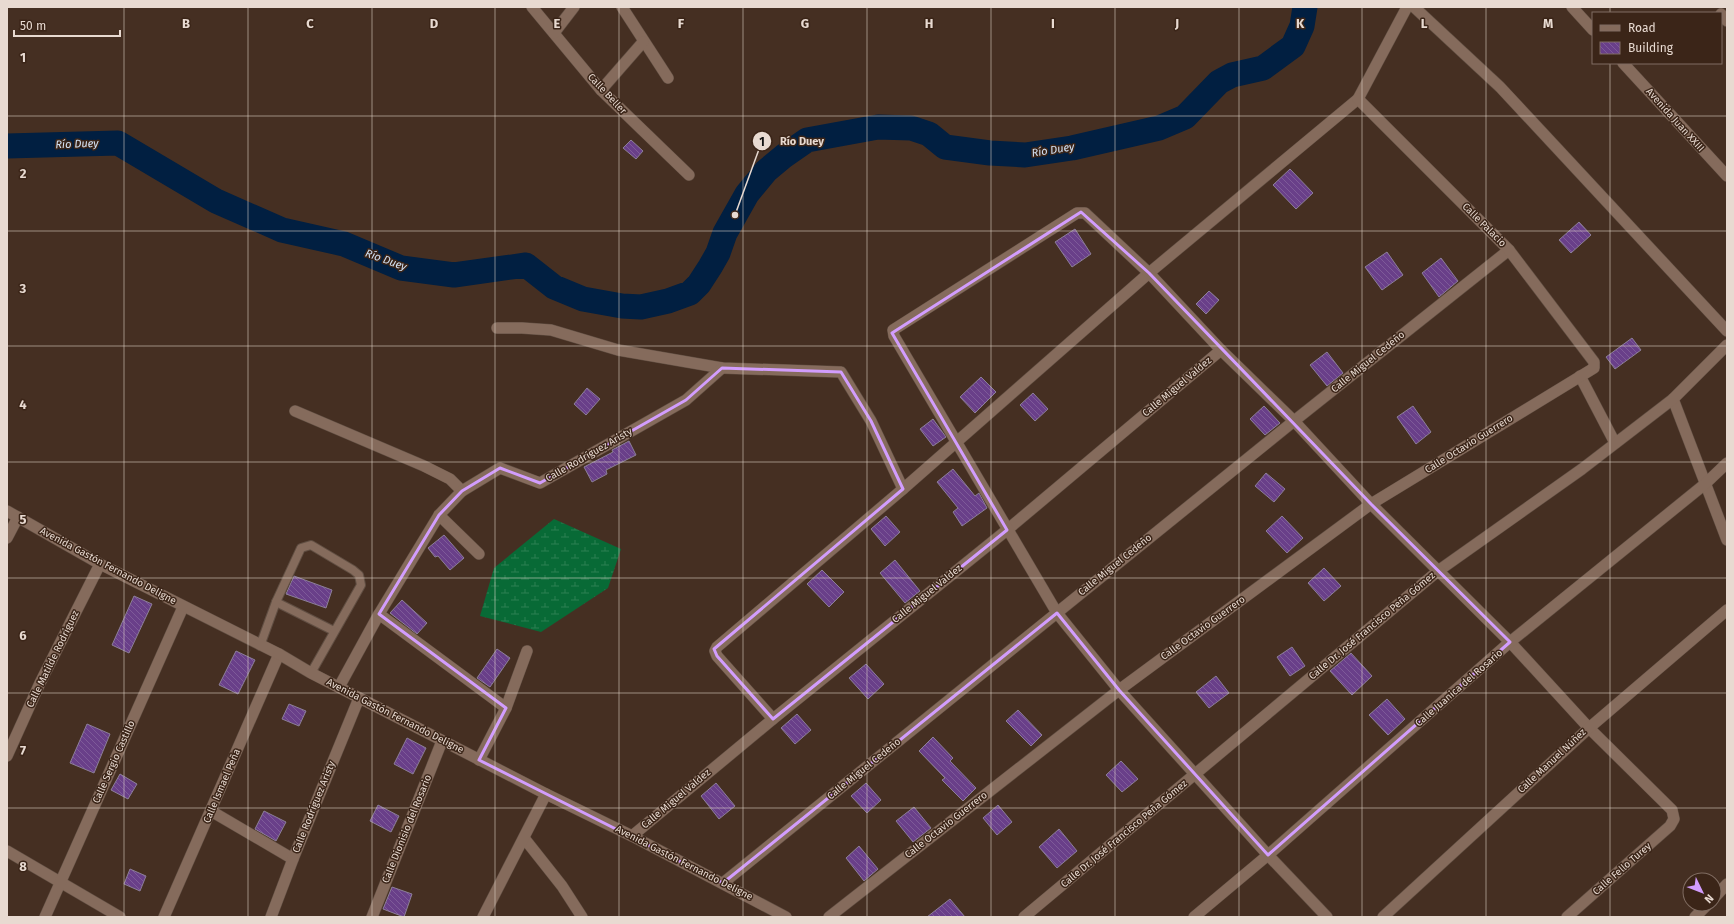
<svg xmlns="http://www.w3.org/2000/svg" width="1734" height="924" font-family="'Fira Sans',sans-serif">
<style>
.wetland{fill:url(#wetland-marsh)}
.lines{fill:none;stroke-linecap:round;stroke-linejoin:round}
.river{stroke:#011f41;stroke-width:25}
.building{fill:url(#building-back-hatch);stroke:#8c7f98}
.service-casing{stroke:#604e42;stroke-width:10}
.minor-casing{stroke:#604e42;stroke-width:12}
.tertiary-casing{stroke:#604e42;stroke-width:12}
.service{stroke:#856b5c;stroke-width:8}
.minor{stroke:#856b5c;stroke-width:11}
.tertiary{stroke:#856b5c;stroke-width:11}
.marked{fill:none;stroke:#d29dfd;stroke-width:3;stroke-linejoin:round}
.grid{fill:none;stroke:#e8dad1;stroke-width:1;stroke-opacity:0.55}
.labels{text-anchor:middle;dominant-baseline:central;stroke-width:3;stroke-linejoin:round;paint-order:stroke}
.street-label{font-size:10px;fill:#e8dad1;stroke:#3b2518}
.water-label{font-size:11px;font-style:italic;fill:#d4e3f6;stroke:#3b2518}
.grid-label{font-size:13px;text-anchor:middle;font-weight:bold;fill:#e8dad1;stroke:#3b2518;stroke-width:3;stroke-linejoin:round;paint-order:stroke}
.leader{fill:none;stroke:#e8dad1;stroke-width:1.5}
.callout-dot{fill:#e8dad1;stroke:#3b2518;stroke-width:1.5}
.mark-label{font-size:12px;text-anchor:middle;font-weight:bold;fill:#111}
.callout-label{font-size:11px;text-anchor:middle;font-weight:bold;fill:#e8dad1;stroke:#3b2518;stroke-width:3;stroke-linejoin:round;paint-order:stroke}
</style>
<defs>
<pattern id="wetland-marsh" width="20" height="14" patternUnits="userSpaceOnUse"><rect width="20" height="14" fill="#086a36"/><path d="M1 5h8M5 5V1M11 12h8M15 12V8" fill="none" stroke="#2c7f52"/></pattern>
<pattern id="building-back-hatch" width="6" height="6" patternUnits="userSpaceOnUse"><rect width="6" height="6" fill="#693f89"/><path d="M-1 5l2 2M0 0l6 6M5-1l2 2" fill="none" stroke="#7e5a99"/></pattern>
</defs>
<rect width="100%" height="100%" fill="#452f22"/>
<path class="wetland" d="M554,519L621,549L608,588L541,632L480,616L494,568Z"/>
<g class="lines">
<path class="river" d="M7,146L118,143L216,201L282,230L344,244L401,268L454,275L526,265L554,287L583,299L622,306L641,307L668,301L690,293L699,284L710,267L718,253L725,233L747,194L766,171L784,156L807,140L878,127L911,128L929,134L945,147L990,153L1025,155L1072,148L1159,128L1185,117L1219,82L1232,75L1263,68L1293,46L1302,26L1305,7"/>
</g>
<g class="building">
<path d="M631,140L643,151L636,159L623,148Z"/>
<path d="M1290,169L1313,193L1296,209L1273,185Z"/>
<path d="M1579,222L1591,235L1571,253L1559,240Z"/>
<path d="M1075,229L1091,254L1072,267L1055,242Z"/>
<path d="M1387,252L1403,275L1382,290L1365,267Z"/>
<path d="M1441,258L1458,281L1439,297L1422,273Z"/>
<path d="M1209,291L1219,300L1206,314L1196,304Z"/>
<path d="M1632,338L1641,350L1615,369L1606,357Z"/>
<path d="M1327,352L1343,373L1327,386L1310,365Z"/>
<path d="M981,377L996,392L975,413L960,397Z"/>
<path d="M587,388L600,399L586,415L574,404Z"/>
<path d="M1033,393L1048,409L1035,421L1020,405Z"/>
<path d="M1264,406L1280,423L1265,435L1250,419Z"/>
<path d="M1413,406L1431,432L1416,444L1397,417Z"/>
<path d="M933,419L946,437L933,446L920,429Z"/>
<path d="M629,441L636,455L606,470L607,474L592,482L584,467L613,452L612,450Z"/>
<path d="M953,469L975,496L979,493L987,508L962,526L953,512L958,508L937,482Z"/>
<path d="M1266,473L1285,489L1274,502L1255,486Z"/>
<path d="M886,516L900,532L885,546L871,529Z"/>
<path d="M1282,516L1303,538L1287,553L1266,531Z"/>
<path d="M444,535L464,558L450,570L438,556L435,557L428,548Z"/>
<path d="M895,560L920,591L905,603L880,573Z"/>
<path d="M1324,568L1341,586L1324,601L1308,583Z"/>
<path d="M822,570L844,592L829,607L807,584Z"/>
<path d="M294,576L332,590L326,608L286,594Z"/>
<path d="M134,596L152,604L129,653L112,645Z"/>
<path d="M402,600L427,623L417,634L390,613Z"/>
<path d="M1292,647L1305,666L1290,676L1277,657Z"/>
<path d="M497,649L510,658L490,687L477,678Z"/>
<path d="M236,651L255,660L238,694L219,685Z"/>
<path d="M1351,653L1372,676L1352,695L1330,671Z"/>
<path d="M866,664L884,684L868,699L849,678Z"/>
<path d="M1216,676L1229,693L1209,708L1196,692Z"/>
<path d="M1387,699L1405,719L1388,735L1369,715Z"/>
<path d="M289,704L306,711L299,726L282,719Z"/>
<path d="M1018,710L1042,735L1031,746L1006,721Z"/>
<path d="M797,714L811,730L795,744L781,728Z"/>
<path d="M87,724L110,734L94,773L70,763Z"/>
<path d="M933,737L953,758L950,761L976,788L963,801L942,780L945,778L919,751Z"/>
<path d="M407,738L426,748L413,774L394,764Z"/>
<path d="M1121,761L1138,779L1122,792L1106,775Z"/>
<path d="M120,774L137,784L128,799L111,790Z"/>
<path d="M716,783L735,806L719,819L701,796Z"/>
<path d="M866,783L881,800L867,813L851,796Z"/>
<path d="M378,805L399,816L391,832L370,821Z"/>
<path d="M998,805L1012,822L997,835L983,818Z"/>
<path d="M914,807L931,828L913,842L896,821Z"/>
<path d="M264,811L286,822L276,841L255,829Z"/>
<path d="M1059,829L1077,851L1057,868L1039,847Z"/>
<path d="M859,846L878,869L864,881L846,858Z"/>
<path d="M130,869L146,876L140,891L124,884Z"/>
<path d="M392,887L412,894L404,917L383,909Z"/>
<path d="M950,899L965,917H927Z"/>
</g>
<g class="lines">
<defs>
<g id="service">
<path d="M276,602L334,631"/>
<path d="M260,646L276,602L301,548L311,545L353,570L359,575L361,585L311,673"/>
</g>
<g id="minor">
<path d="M532,7L601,90L689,175"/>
<path d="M622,7L668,78"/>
<path d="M1414,7L1500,87L1727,331"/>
<path d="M1721,14L1727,21"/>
<path d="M554,33L574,7"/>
<path d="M601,90L643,42"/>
<path d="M497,328H522L551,330L618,350L722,368L841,372L871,421L903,489"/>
<path d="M1580,376L1615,443"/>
<path d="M1673,399L1727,540"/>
<path d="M295,411L424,466L450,479L462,491"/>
<path d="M439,515L479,554"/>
<path d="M7,538L18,517"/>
<path d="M379,614L506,708"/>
<path d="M339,687L379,614L439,515L462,491L500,468L540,483L686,400L722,368"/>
<path d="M773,719L717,656L715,651L717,647L903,489L1149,273L1358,99L1407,7"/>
<path d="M7,756L40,683L100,564"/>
<path d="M479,760L506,708L527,651"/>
<path d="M211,811L293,859"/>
<path d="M632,836L773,719L1007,530L1221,350"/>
<path d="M524,838L562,886L582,917"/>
<path d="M7,851L120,917"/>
<path d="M723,883L1294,421L1509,250"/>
<path d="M1714,898L1727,884"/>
<path d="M45,917L183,607"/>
<path d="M164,917L279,654"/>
<path d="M271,917L293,859L359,698"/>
<path d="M372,917L442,741"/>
<path d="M483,917L546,794"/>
<path d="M829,917L1119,690L1371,504L1594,368V362L1509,250L1358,99"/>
<path d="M1024,917L1438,571L1582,469L1673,399L1727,345"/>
<path d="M1327,917L1268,855L1119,690L1057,613L894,336L893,330L1077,213H1085L1149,273L1221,350L1294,421L1371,504L1510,642L1589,728L1672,810L1674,819L1670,826L1567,917"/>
<path d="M1383,917L1589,728L1727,610"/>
<path d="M1695,917L1708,904"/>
</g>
<g id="tertiary">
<path d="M1572,7L1593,30"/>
<path d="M1623,63L1727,176"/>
<path d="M7,511L100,564L279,654L311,673L546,794L632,836L786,917"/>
<path d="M1194,917L1268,855L1510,642L1705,484L1727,463"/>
</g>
</defs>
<use href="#service" class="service-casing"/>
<use href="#minor" class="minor-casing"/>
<use href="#tertiary" class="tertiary-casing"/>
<use href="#service" class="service"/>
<use href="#minor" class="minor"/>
<use href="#tertiary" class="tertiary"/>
</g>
<path class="marked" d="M1081,212L1149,273L1371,504L1510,642L1268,855L1119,690L1057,613L723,883L479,760L506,708L379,614L439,515L462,491L500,468L540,483L686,400L722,368L841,372L871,421L903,489L714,649L717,656L773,719L1007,530L892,333Z"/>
<path class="grid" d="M124,7V917M248,7V917M372,7V917M495,7V917M619,7V917M743,7V917M867,7V917M991,7V917M1115,7V917M1239,7V917M1362,7V917M1486,7V917M1610,7V13M1610,63V917M7,116H1727M7,231H1727M7,346H1727M7,462H1727M7,578H1727M7,693H1727M7,808H1727"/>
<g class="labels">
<g class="street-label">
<text transform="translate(607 94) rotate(47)">Calle Beller</text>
<text transform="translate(1675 120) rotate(48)">Avenida Juan XXIII</text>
<text transform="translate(1484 225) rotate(45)">Calle Palacio</text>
<text transform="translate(1368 362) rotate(-39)">Calle Miguel Cedeño</text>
<text transform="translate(1177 387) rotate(-40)">Calle Miguel Valdez</text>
<text transform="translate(1469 444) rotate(-32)">Calle Octavio Guerrero</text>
<text transform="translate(589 455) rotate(-30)">Calle Rodríguez Aristy</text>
<text transform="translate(1115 565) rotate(-39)">Calle Miguel Cedeño</text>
<text transform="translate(108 566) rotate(28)">Avenida Gastón Fernando Deligne</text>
<text transform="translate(927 594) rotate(-39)">Calle Miguel Valdez</text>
<text transform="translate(1372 626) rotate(-40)">Calle Dr. José Francisco Peña Gómez</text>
<text transform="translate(1203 628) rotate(-36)">Calle Octavio Guerrero</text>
<text transform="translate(53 659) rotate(-64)">Calle Matilde Rodríguez</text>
<text transform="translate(1459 688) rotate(-41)">Calle Juanica del Rosario</text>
<text transform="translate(395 716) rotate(27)">Avenida Gastón Fernando Deligne</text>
<text transform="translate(1552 761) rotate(-43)">Calle Manuel Núñez</text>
<text transform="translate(114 762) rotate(-66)">Calle Sergio Castillo</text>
<text transform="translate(864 769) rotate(-39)">Calle Miguel Cedeño</text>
<text transform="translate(222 786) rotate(-67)">Calle Ismael Peña</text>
<text transform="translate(676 799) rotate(-40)">Calle Miguel Valdez</text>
<text transform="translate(314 807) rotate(-68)">Calle Rodríguez Aristy</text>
<text transform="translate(946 825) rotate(-38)">Calle Octavio Guerrero</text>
<text transform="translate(407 829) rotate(-68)">Calle Dionisio del Rosario</text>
<text transform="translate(1124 834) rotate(-40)">Calle Dr. José Francisco Peña Gómez</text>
<text transform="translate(684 863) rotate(27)">Avenida Gastón Fernando Deligne</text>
<text transform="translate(1622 869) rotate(-41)">Calle Fello Turey</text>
</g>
<g class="water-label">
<text transform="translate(77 144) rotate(-2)">Río Duey</text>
<text transform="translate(1053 150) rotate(-9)">Río Duey</text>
<text transform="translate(386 260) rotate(20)">Río Duey</text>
</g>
</g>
<g class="grid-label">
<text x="186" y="28">B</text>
<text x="310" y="28">C</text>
<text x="434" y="28">D</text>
<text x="557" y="28">E</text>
<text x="681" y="28">F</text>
<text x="805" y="28">G</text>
<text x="929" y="28">H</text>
<text x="1053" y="28">I</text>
<text x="1177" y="28">J</text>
<text x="1300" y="28">K</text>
<text x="1424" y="28">L</text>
<text x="1548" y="28">M</text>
<text x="23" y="62">1</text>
<text x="23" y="178">2</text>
<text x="23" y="293">3</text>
<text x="23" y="409">4</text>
<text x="23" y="524">5</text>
<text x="23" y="640">6</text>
<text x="23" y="755">7</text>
<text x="23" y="871">8</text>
</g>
<path class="leader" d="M735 215L762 141"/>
<g class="callout-dot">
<circle cx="735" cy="215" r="4"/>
<circle cx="762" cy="141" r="10"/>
</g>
<g class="mark-label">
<text x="762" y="146">1</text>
</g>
<g class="callout-label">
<text x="802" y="145">Río Duey</text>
</g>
<rect width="1734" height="924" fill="none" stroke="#e8dad1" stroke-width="16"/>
<rect x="1592" y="12" width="130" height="52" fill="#3b2518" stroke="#806d62"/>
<rect x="1600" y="25" width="20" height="6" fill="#856b5c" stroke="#806d62"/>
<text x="1628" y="32" font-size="12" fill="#e8dad1">Road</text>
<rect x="1600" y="42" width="20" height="12" fill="url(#building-back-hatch)" stroke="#806d62"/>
<text x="1628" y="52" font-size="12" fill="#e8dad1">Building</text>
<g transform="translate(1702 892) rotate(133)"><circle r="19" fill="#3b2518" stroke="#806d62"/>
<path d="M0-3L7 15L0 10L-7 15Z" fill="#d29dfd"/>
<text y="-6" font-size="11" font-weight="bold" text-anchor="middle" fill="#e8dad1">N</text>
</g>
<path d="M14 30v6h106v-6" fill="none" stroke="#e8dad1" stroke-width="2"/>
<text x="20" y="30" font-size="12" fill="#e8dad1" stroke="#3b2518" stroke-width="3" paint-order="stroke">50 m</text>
</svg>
